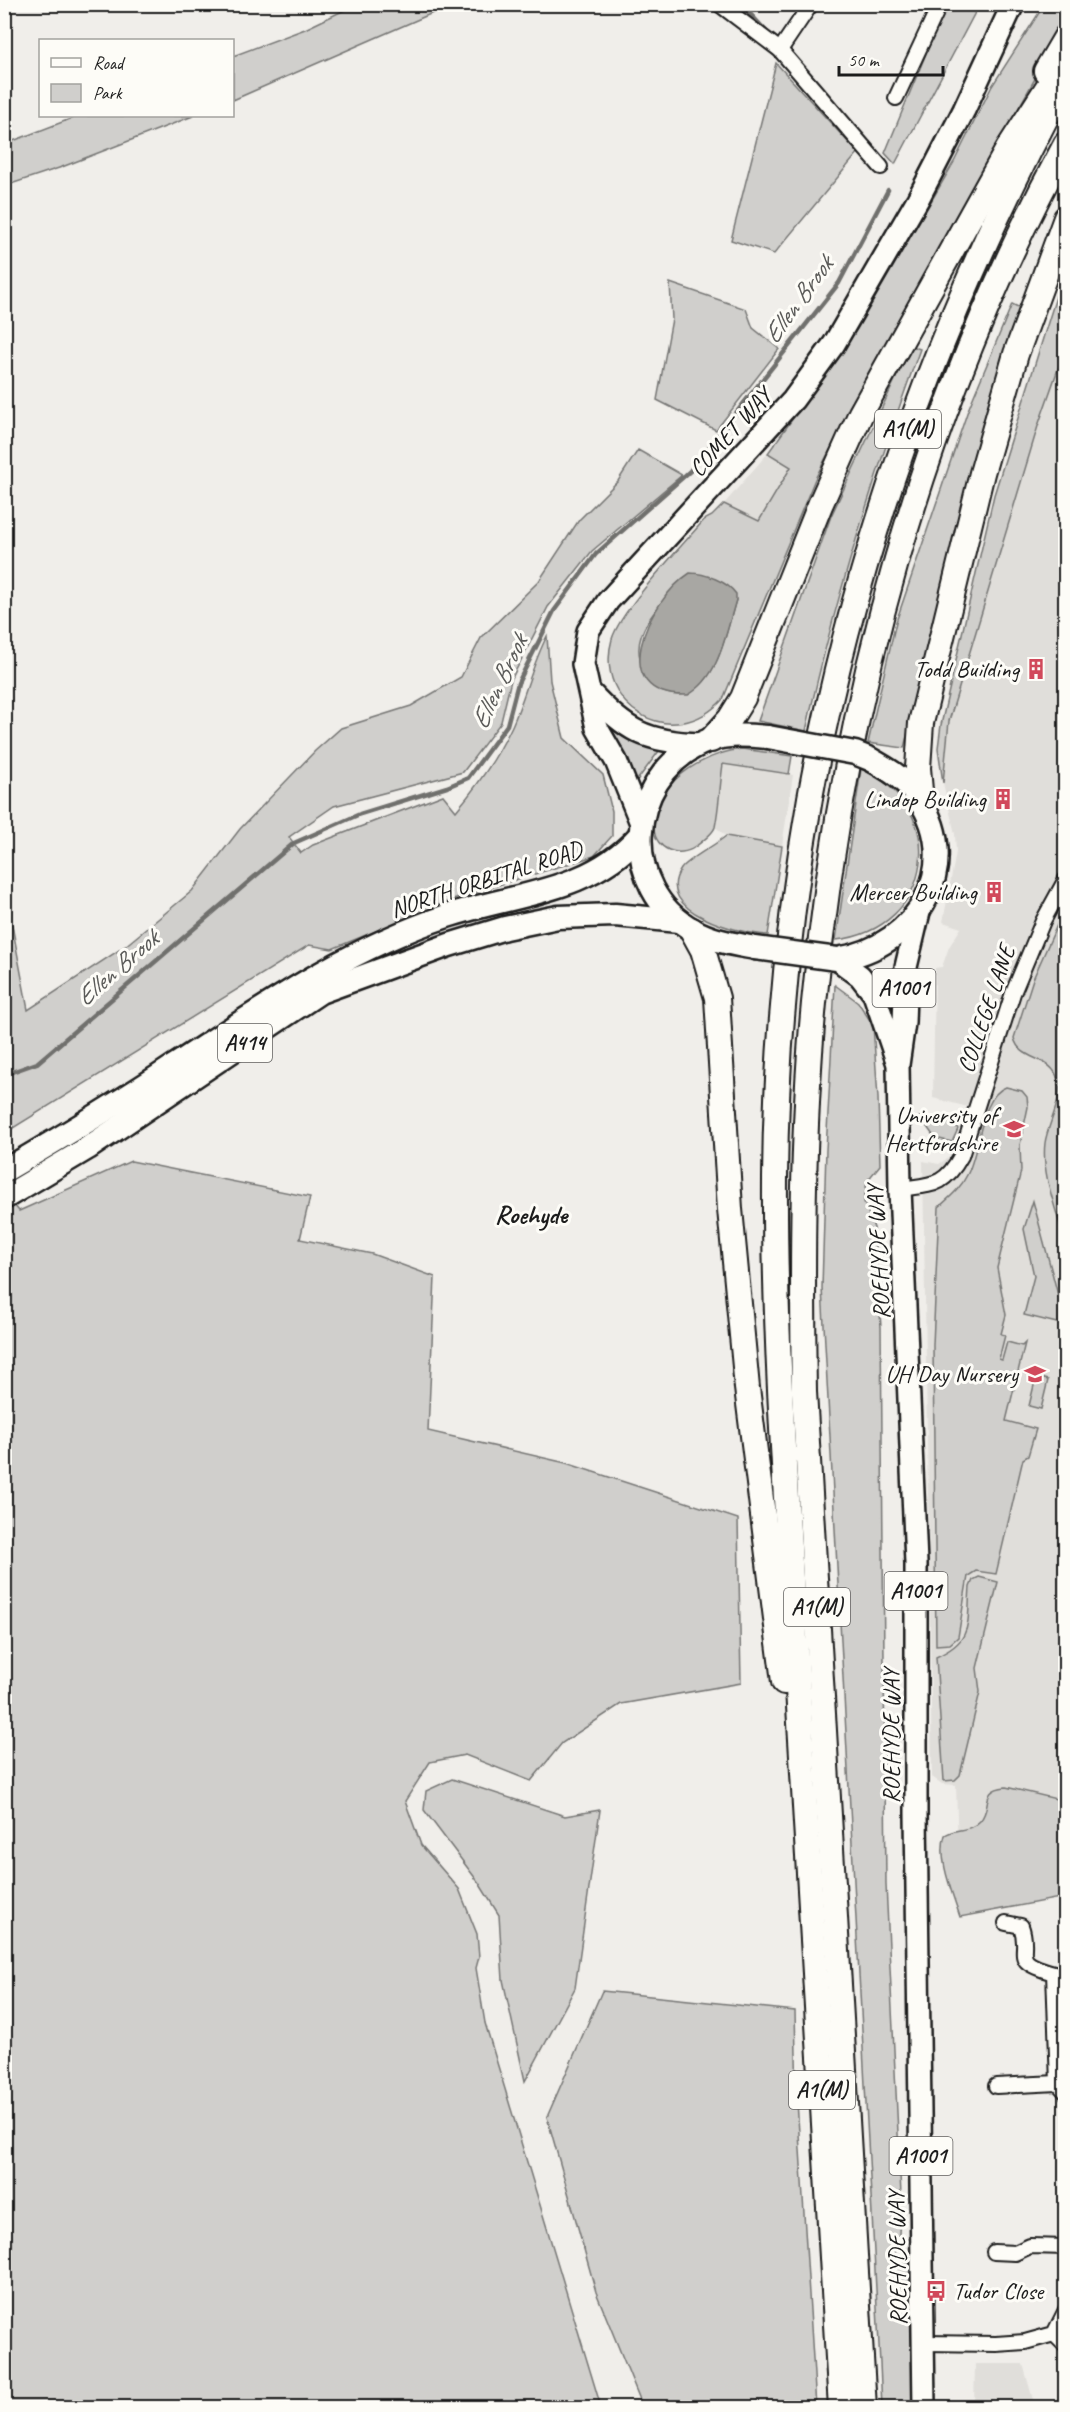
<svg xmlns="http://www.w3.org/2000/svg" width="1070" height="2412" font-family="Caveat,sans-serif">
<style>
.built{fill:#e0deda}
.green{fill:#d0cfcc;stroke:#767674;stroke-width:1.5;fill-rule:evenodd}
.water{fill:#a8a7a3;stroke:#706f6d;stroke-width:1.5}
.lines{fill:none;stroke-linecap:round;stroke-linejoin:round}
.stream{stroke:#706f6d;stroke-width:4.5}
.minor-casing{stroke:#1c1c1c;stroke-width:18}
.primary-casing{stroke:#1c1c1c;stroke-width:26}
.trunk-casing{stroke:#1c1c1c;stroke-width:27}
.motorway-casing{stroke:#1c1c1c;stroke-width:28}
.minor{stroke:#fdfcf7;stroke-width:14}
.primary{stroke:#fdfcf7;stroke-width:21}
.trunk{stroke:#fdfcf7;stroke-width:22}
.motorway{stroke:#fdfcf7;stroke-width:24}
.trunk-bridge-casing{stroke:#1c1c1c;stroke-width:27;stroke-linecap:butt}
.trunk-bridge{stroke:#fdfcf7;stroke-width:22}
.labels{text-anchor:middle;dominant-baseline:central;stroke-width:6;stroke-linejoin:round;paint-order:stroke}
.shield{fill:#fdfcf7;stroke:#605f5e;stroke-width:1.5}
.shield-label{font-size:22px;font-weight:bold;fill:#1c1c1c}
.street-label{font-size:24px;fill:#1c1c1c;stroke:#fdfcf7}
.poi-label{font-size:24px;fill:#1c1c1c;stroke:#fdfcf7;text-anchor:end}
.water-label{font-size:26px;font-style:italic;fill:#5b5b59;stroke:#fdfcf7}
.neighbourhood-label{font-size:26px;font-weight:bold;fill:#1c1c1c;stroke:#fdfcf7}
</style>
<rect width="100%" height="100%" fill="#f0eeea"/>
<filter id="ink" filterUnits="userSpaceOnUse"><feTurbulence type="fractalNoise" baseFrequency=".0167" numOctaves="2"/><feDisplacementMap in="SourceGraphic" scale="12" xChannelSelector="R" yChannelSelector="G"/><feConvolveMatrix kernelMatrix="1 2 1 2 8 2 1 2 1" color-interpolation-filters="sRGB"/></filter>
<g filter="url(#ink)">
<g class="built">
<path d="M1065,349V1897L960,1917L956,1785L942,1784L932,1777L923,1161L939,1164L951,1156L968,1107L933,1098L935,968L942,967L949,947L961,928L943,922L956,852L955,834L943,783L949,721L1038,426Z"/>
<path d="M768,453L792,466L759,522L724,504Z"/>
<path d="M723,763L793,775L782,846L726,836L713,825Z"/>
<path d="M975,2364H1023L1035,2407H974Z"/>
</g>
<g class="green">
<path d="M357,4L451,5L233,100V56L305,29Z"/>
<path d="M946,5H979L895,164L885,153Z"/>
<path d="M1044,5H1065V25L857,397L815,479L723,699C673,754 593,707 612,639C621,609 681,547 704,520L712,516L724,504L759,521L791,467L768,453L857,329L954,162L992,86ZM685,577L736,600C724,638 712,718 655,688C650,679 642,668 640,658C632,628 668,597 685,577Z"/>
<path d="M776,63L858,153L774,254L731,240Z"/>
<path d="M78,116H193L62,167L5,186V144Z"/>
<path d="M1065,268V349L1038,426L949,721L943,783L938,748L941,725L994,495Z"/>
<path d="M670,283L746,309L753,328L779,349L716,430L657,400L672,319Z"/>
<path d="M1012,304L1022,309L982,433L904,748L868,743L896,622L968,410Z"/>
<path d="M911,346L920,349C874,475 834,600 806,731L758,721L831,516Z"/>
<path d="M638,450L682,475L592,551L548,607L511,680L501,722L463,772L334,806L289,837L301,853L313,845L443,795L456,811C478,785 497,758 512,726C525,697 532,665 547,636L550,681L564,738L603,775L612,811V836L594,856L456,898L332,949L309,945L5,1133V917L12,925L28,1010L124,947L192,891L240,829L315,751L341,728L411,706L461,677L481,638L539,581L579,520L618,481Z"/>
<path d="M609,724L630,741L659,751L635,783L604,726Z"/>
<path d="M742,749L792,756L789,774L723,764C720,784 719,808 715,827C713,834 700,843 695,847C679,859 655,849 654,829C650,784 704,753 742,749Z"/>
<path d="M861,769C952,808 935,929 836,940Z"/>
<path d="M726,836L782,846L768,935C741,934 652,912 681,869C688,859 714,846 726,836Z"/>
<path d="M1065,907V1243C1058,1213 1041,1175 1045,1143C1048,1123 1063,1100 1058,1080C1052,1055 1020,1062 1014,1038L1033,979Z"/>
<path d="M835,985L858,1002L873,1025L878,1098L880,1165L867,1181L864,1202L874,1228L881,1327L886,1885L901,2195L899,2234L892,2263H914L915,2407H882L880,2363L822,1288L826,1150Z"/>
<path d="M1006,1087L1022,1091L1027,1097L1028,1107L1020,1145L1021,1171L997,1268L1006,1315L1001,1334L1005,1335L999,1359L1002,1360L1007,1342L1022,1346L1025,1343L1006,1421L1036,1429L1028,1456L1023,1459L996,1574L976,1571L968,1576L958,1637L950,1644L936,1645L933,1345L939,1207C950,1197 961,1188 967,1175C980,1152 980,1096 1006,1087Z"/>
<path d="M920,1117L955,1124L958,1129L952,1142L935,1138Z"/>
<path d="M131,1161L310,1197L300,1239L372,1254L435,1277L428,1431L566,1463L738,1519L741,1683L621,1704L562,1743L531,1781L465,1755L430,1762L405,1801L421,1845L459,1889L477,1934L479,1957L476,1968L485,2023L601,2407H5L4,1210L14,1205L19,1211Z"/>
<path d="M1033,1201L1058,1295L1065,1313V1325L1024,1315L1034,1276L1024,1229Z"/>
<path d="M1036,1377L1048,1380L1041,1409L1029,1406Z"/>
<path d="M979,1577L998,1582L977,1668L980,1692L960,1775L955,1780L944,1781L936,1657C974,1640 967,1624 970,1587L973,1580Z"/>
<path d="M452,1779L565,1816L600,1810L575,1988L525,2081L503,1980L499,1915L479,1883L424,1810L426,1791Z"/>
<path d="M1006,1787L1065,1801V1897L960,1917C953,1894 937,1859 945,1835C955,1828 970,1832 980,1821C993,1807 979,1789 1006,1787Z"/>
<path d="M602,1991L795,2011L797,2101L816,2407H643L596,2292L547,2117Z"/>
</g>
<path class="water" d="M690,573C705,573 728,582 736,594V600C726,632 720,677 688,695C603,698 648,600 690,573Z"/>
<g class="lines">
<g class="stream">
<path d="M741,4L766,31"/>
<path d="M4,1080L9,1073L37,1063L294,843L360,814L447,787L468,778L507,725L518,683L554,611L596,554L690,471L839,283L888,190"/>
</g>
<defs>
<g id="minor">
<path d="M719,4L780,50L881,167"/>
<path d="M780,50L811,4"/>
<path d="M896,98L940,4"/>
<path d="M900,1189C933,1184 944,1187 961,1156L1013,993L1043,921L1066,879"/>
<path d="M1006,1923L1021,1926C1032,1955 1007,1960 1054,1973L1058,2083L1066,2092"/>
<path d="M996,2086L1058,2083"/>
<path d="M994,2252L1015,2253L1030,2246L1066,2247"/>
<path d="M1054,2334L1066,2346"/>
<path d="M924,2343L996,2344L1025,2342L1054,2334L1066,2310"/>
</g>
<g id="primary">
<path d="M590,692C626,731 646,742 700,744"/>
<path d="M641,823L616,761L597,728L583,664L588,631L608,601L793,400L834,344L918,199L964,110L1013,4"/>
<path d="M919,912L906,967L904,1023L898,1065L900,1189L916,1563V1814L924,2408"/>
<path d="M837,959L860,976L874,994L897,1061"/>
</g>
<g id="trunk">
<path d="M755,948C734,944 712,941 693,930C619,889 625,780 700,744C722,733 744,735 768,737"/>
<path d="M837,959C919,947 968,862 914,792C902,777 886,768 870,759"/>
<path d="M4,1171C62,1137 119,1103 174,1066C263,1008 345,950 447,916C516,893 588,893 639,836"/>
<path d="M4,1198L88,1148L320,992L449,945L505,928L558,917L615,915L679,921"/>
</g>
<g id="motorway">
<path d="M1046,71L1066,37"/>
<path d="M711,740L730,719L743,698L820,505L861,413L1008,149L1066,59"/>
<path d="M921,802L918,768L921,723L982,473L1016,354L1066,218"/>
<path d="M692,930L703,950L717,998L730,1209L747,1388L784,1682"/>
<path d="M841,2408C826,2157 811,1906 796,1656C786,1497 774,1338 775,1178C776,1052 788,922 810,798C856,545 944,306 1066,80"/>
<path d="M864,2408L804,1392C802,1263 802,1133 814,1003C842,704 922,409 1066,144"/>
</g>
</defs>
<use href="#minor" class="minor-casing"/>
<use href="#primary" class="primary-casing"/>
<use href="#trunk" class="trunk-casing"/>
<use href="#motorway" class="motorway-casing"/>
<use href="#minor" class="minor"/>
<use href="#primary" class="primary"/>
<use href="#trunk" class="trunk"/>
<use href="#motorway" class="motorway"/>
<defs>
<g id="trunk-bridge">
<path d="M768,737L855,753L870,759"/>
<path d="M755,948L837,959"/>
</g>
</defs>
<use href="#trunk-bridge" class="trunk-bridge-casing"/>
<use href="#trunk-bridge" class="trunk-bridge"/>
</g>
</g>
<defs>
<symbol id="building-bare" viewBox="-9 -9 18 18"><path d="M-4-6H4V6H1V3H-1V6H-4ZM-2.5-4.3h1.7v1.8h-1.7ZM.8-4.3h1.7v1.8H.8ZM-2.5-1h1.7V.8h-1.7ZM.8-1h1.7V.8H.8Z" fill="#d1495b" stroke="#fdfcf7" stroke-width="2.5" paint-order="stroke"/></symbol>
<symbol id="university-bare" viewBox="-9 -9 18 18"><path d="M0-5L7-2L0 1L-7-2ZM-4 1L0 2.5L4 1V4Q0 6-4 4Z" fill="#d1495b" stroke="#fdfcf7" stroke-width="2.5" paint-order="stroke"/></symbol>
<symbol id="school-bare" viewBox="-9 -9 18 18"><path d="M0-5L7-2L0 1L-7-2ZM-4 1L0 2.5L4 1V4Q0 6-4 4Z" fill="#d1495b" stroke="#fdfcf7" stroke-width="2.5" paint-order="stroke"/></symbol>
<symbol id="bus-bare" viewBox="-9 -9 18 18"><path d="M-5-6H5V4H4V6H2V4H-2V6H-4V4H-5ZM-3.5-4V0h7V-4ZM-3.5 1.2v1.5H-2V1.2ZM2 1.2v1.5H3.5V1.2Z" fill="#d1495b" stroke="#fdfcf7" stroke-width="2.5" paint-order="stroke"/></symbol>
</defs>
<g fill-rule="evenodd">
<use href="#building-bare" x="1021" y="654" width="30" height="30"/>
<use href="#building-bare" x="988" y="784" width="30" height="30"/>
<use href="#building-bare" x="979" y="877" width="30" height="30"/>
<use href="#university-bare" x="999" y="1114" width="30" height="30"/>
<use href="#school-bare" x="1020" y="1359" width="30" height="30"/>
<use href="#bus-bare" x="921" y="2276" width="30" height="30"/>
</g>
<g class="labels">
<g class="shield">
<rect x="875" y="410" width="66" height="38" rx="4.5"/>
<rect x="872.5" y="969" width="63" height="38" rx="4.5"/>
<rect x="218" y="1024" width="54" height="38" rx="4.5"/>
<rect x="884.5" y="1572" width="63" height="38" rx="4.5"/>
<rect x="784" y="1588" width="66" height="38" rx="4.5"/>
<rect x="789" y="2071" width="66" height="38" rx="4.5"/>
<rect x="889.5" y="2137" width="63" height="38" rx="4.5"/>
</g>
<g class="shield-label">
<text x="908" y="429">A1(M)</text>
<text x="904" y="988">A1001</text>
<text x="245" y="1043">A414</text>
<text x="916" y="1591">A1001</text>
<text x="817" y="1607">A1(M)</text>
<text x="822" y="2090">A1(M)</text>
<text x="921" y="2156">A1001</text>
</g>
<g class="street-label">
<text transform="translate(730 432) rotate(-48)">COMET WAY</text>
<text transform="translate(486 879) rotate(-18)">NORTH ORBITAL ROAD</text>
<text transform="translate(986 1009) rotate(-71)">COLLEGE LANE</text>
<text transform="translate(878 1252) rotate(-93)">ROEHYDE WAY</text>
<text transform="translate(891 1736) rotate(-90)">ROEHYDE WAY</text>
<text transform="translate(897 2258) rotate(-91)">ROEHYDE WAY</text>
</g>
<g class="poi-label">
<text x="1019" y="669">Todd Building</text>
<text x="986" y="799">Lindop Building</text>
<text x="977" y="892">Mercer Building</text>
<text x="997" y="1115">University of<tspan x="997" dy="28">Hertfordshire</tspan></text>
<text x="1018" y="1374">UH Day Nursery</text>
<text x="953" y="2291" text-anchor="start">Tudor Close</text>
</g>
<g class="water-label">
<text transform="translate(798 300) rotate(-54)">Ellen Brook</text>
<text transform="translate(499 682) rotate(-65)">Ellen Brook</text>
<text transform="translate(117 968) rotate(-41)">Ellen Brook</text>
</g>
<g class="neighbourhood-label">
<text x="531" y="1214">Roehyde</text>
</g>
</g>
<rect width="1070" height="2412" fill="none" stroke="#fdfcf7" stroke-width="24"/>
<rect x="12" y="12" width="1046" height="2388" fill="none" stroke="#1c1c1c" stroke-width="2" filter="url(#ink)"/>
<rect x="39" y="39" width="195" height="78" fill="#fdfcf7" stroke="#a3a29f" stroke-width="1.5"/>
<rect x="51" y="58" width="30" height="9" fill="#fdfcf7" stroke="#a3a29f" stroke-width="1.5"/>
<text x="93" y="69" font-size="18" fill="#1c1c1c">Road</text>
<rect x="51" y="84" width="30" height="18" fill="#d0cfcc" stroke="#a3a29f" stroke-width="1.5"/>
<text x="93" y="99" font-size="18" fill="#1c1c1c">Park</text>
<path d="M839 66v9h104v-9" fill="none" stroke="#1c1c1c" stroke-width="3"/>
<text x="848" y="66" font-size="18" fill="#1c1c1c" stroke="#fdfcf7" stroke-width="4.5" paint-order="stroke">50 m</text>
</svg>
